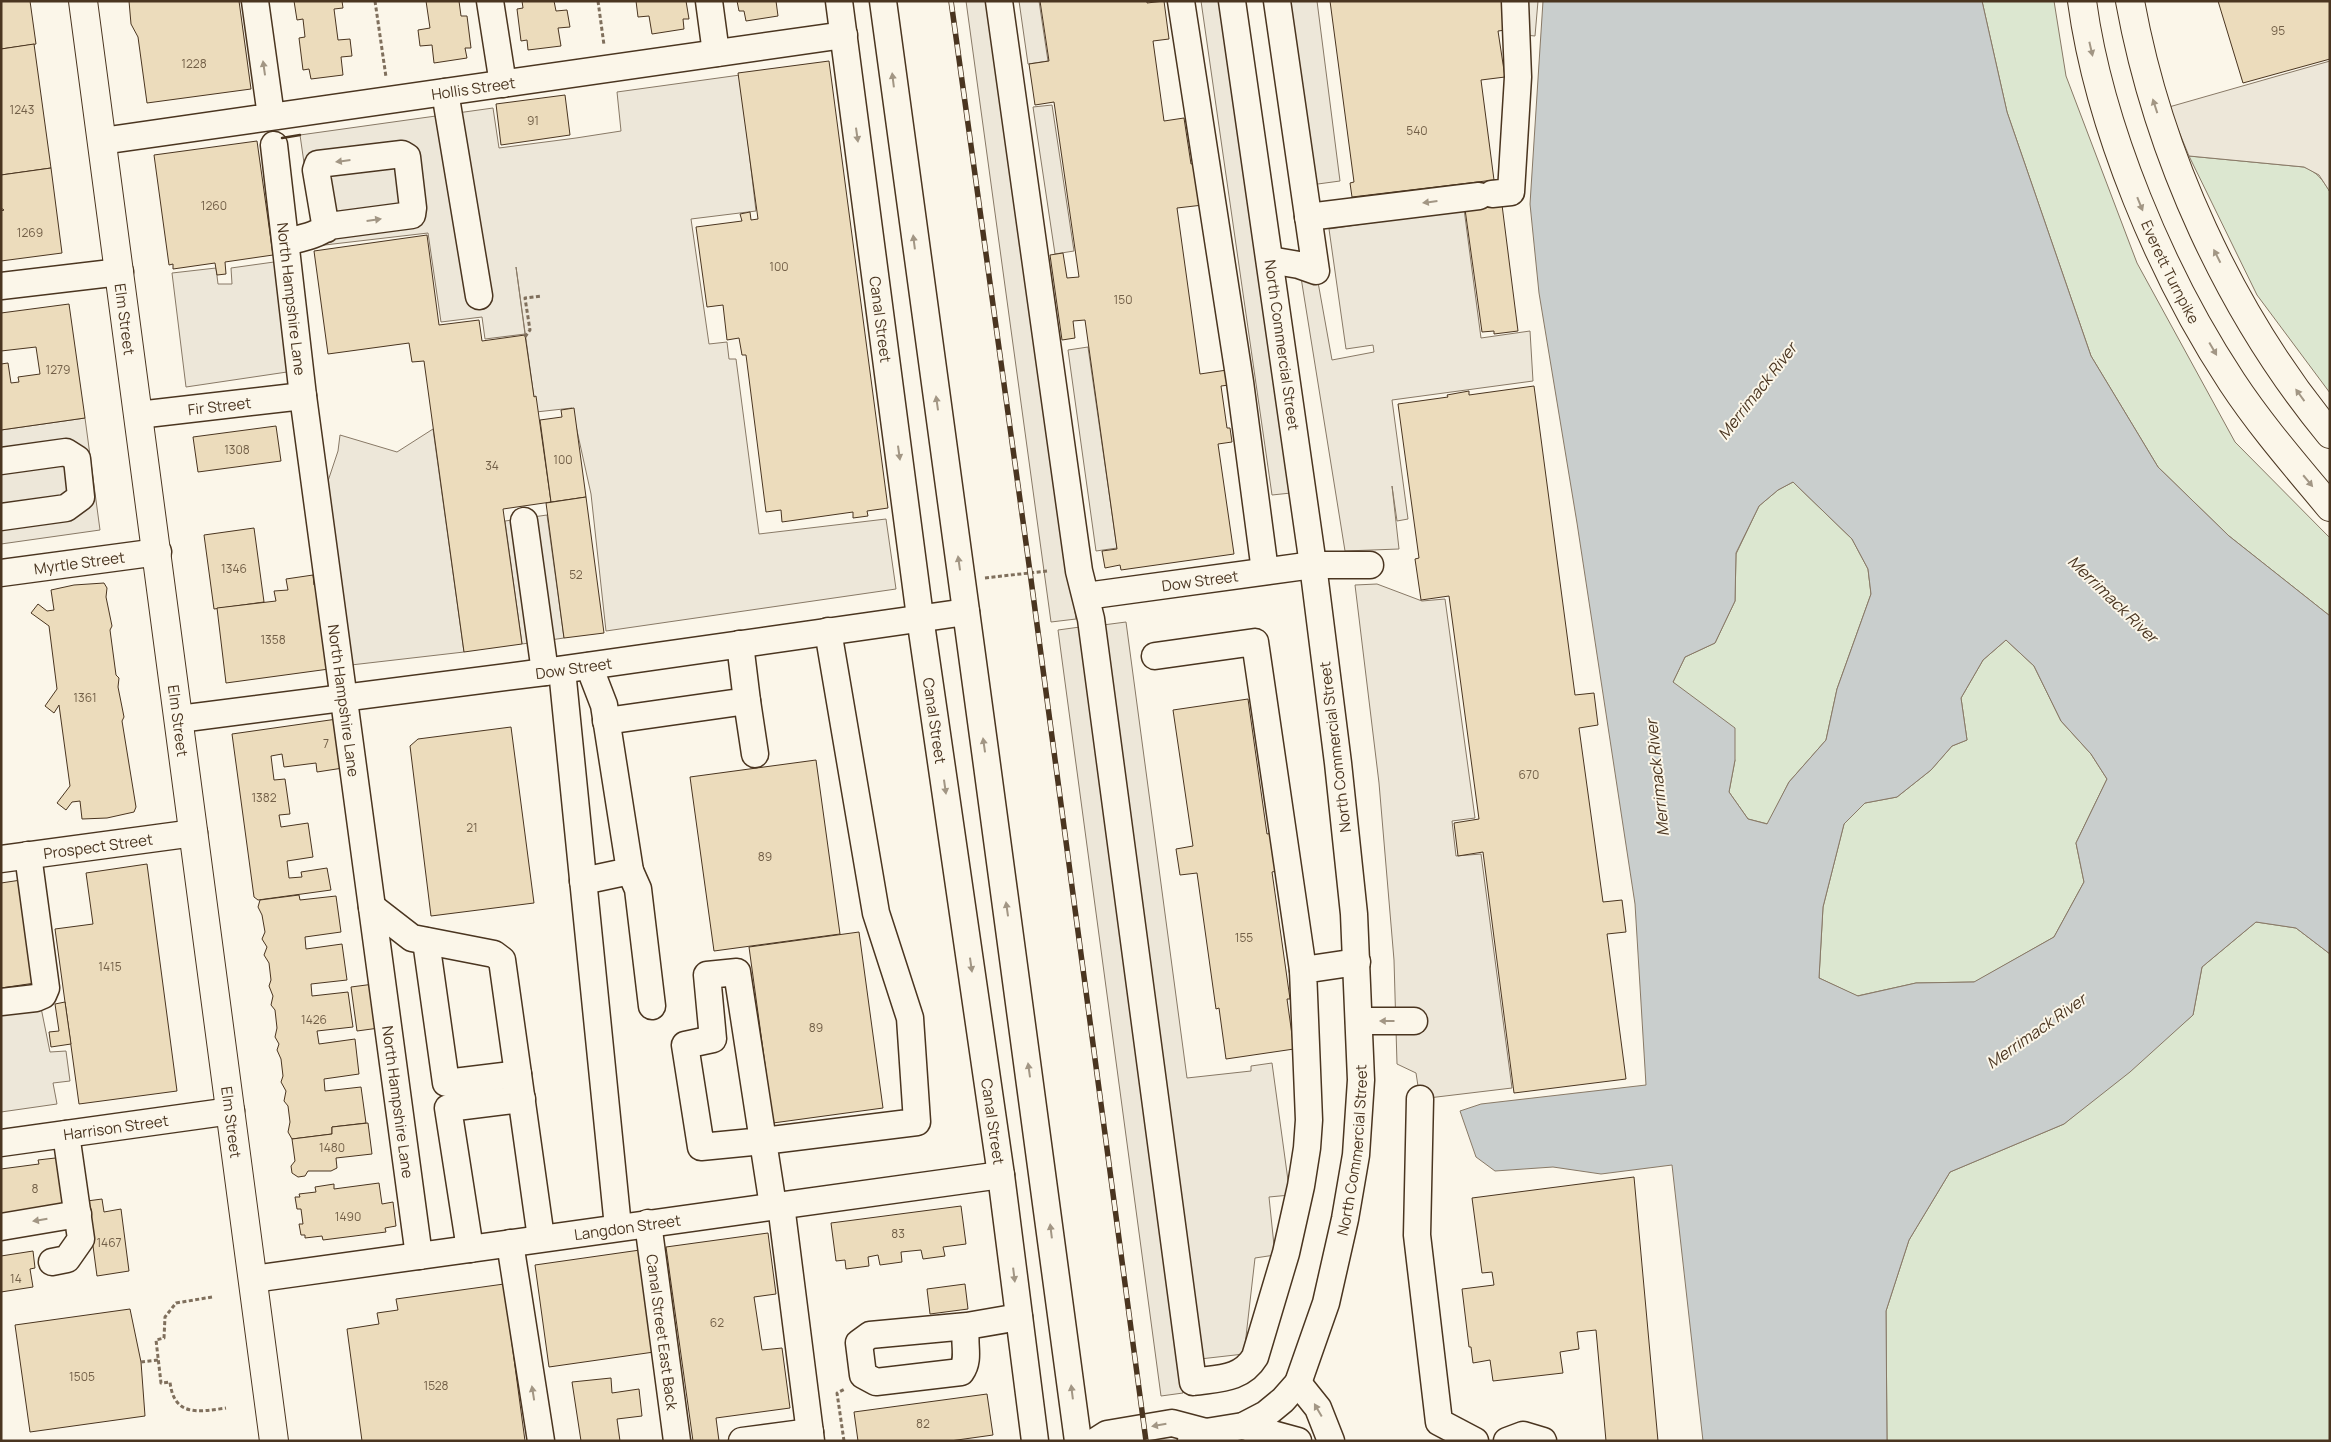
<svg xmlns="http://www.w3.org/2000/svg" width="2331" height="1442" font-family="Manrope,sans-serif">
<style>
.green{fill:#dce7d0;stroke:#887966}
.parking{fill:#ede7d9;stroke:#887966}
.water{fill:#c9cecd;stroke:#887966;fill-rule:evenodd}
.building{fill:#ecdcbc;stroke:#4a3520}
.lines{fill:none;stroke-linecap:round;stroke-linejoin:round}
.minor-casing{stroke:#4a3520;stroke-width:29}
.major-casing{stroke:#4a3520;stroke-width:30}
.highway-casing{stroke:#4a3520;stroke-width:30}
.path{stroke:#7f6f5c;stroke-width:3;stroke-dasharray:4 2.5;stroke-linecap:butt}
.minor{stroke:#fbf6e9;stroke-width:26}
.major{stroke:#fbf6e9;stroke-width:28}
.highway{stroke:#fbf6e9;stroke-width:28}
.rail-casing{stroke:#4a3520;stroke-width:5.5}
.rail{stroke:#fbf6e9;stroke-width:4;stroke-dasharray:11;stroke-linecap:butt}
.wall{stroke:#4a3520;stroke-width:2.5}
.oneway{fill:#a29684}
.labels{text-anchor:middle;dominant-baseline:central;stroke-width:4;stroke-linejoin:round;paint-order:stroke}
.number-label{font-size:12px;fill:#725f47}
.street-label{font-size:15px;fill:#4a3520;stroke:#fbf6e9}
.water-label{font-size:16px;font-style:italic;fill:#4a3520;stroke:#fbf6e9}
</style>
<rect width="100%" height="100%" fill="#fbf6e9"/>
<g class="green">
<path d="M1982,1H2054L2066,76L2137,263L2235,442L2330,538V616L2229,536L2158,467L2091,356L2007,112Z"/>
<path d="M2189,156L2304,167C2317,172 2323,180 2330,192V393L2257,295Z"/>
<path d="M1793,482L1852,539L1868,569L1871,594L1837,689L1826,740L1789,782L1768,824L1748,819L1729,792L1735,760L1673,682L1685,657L1715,643L1735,601L1736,554L1759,506L1778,490Z"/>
<path d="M2006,640L2034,666L2061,721L2091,754L2107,779L2076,843L2084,882L2054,937L1975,982L1916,983L1857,996L1819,978L1823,907L1844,824L1865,803L1897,797L1931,770L1952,746L1967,740L1961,698L1983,660Z"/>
<path d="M2256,922L2296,928L2330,954V1441H1887L1886,1311L1909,1240L1950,1172L2064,1124L2193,1015L2202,967Z"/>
</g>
<g class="parking">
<path d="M966,1H991L1076,619L1051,622Z"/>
<path d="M1019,1H1039L1048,61L1028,64Z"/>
<path d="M1201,1H1220L1291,493L1272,495Z"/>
<path d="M1277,1H1317L1340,181L1303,186Z"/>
<path d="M1525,1H1538L1535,36L1525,35Z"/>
<path d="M2330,61V192L2319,175L2304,167L2189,156L2169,107Z"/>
<path d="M740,75L756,211L691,219L709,344L727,342L729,359H736L759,534L886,519L896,589L606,631L591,494L572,408L536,412L516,267L525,334L485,339L482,317L441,322L428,233L316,246L300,135L493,108L499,148L576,138L621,131L617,92Z"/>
<path d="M1052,105L1074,251L1055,254L1033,107Z"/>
<path d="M1464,209L1481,338L1530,331L1533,381L1392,400L1408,519L1397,521L1392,486L1399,549L1345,551L1299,265L1316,271L1332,360L1374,352L1373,345L1346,349L1329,229Z"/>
<path d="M274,262L287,372L186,387L172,273L216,268L218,284H232L231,268Z"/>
<path d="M1088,347L1117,548L1096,551L1068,350Z"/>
<path d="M85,418L100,530L1,544V430Z"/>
<path d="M433,429L464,652L351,665L326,487L338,451L340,435L397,452Z"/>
<path d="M547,515L564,638L522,644L505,521Z"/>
<path d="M1377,584L1422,601L1445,599L1475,818L1452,821L1456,856L1481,854L1512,1088L1420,1099L1416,1073L1397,1064L1394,960L1379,783L1355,585Z"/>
<path d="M1126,622L1187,1078L1251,1071V1066L1272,1063L1290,1195L1269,1197L1275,1255L1255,1258L1244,1354L1200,1359L1103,625Z"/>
<path d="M1080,627L1183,1393L1161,1396L1058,630Z"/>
<path d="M37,988L50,1052L66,1051L70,1081L53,1083L57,1104L1,1112V992Z"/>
</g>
<path class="water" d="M1543,1H1982L2007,112L2091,356L2158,467L2229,536L2330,616V954L2296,928L2256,922L2202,967L2193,1015L2130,1072L2064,1124L1950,1172L1909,1240L1886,1311L1887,1441H1703L1672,1165L1601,1174L1553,1167L1495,1171L1476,1157L1460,1111L1481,1104L1646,1085L1635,904L1577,523L1539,293L1530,204ZM1793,482L1852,539L1868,569L1871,594L1837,689L1826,740L1789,782L1767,824L1748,819L1729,792L1735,760V728L1673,682L1685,657L1715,643L1735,601L1736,553L1759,506L1778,490ZM2006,640L2034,666L2061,721L2091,754L2107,779L2076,843L2084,882L2054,937L1974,982L1916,983L1858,996L1819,978L1823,907L1844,824L1865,803L1897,797L1931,770L1952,746L1967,740L1961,698L1983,660Z"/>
<g class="building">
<path d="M1,1H30L36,44L1,49Z"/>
<path d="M129,1H239L251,89L147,103L138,37L131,24Z"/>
<path d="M294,1H342L343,8L334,9L338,40L350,39L352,56L341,57L343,75L311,79L309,69L303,70L299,38L305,37L303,19L297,20Z"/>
<path d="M426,1H459L461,16H467L471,48H465L467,58L434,63L432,45L420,46L418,30L430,28Z"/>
<path d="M522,1H554L556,11L567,10L570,27L558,28L561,46L528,50L527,40L521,41L517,9L523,8Z"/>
<path d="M636,1H686L689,19H683L684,29L652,34L649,16L638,17Z"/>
<path d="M737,1H776L778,16L746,21L744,11H739Z"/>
<path d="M1040,1H1147V3L1164,1L1169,39L1153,41L1164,121L1184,118L1191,164L1197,163L1203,205L1177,208L1200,374L1227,370L1229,385L1221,386L1227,428H1230L1232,442L1218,444L1234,554L1121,570L1120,565L1105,568L1102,551L1117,549L1085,320L1073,321L1075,338L1062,340L1050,255L1063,253L1067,278L1079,277L1054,102L1035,105L1029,64L1049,61Z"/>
<path d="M1330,1H1502L1506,30L1498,31L1505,77L1481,80L1494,180L1352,197L1350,183L1354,182Z"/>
<path d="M2218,1H2330V59L2243,83Z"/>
<path d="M34,44L51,168L1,175V49Z"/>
<path d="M829,61L888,508L867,511L868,516L853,518V512L782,522L781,510L766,512L746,355H742L739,338L727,340L723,305L707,307L696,227L742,221L740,214L750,212L751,220L758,219L738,73Z"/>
<path d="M565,95L570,135L501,145L496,104Z"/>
<path d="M257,141L273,255L225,262L226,274L217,275L215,263L173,269V264L169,265L154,155Z"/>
<path d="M51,168L62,253L1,261V211L4,210L1,208V175Z"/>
<path d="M1501,197L1518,331L1494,334V331L1482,332L1464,202Z"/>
<path d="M427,235L439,325L479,320L482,341L525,335L534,397L536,396L551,502L503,509L522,644L464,652L424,361L412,362L409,343L328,354L314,251Z"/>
<path d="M69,304L85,418L1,430V364L8,363L11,383L19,382L18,377L40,374L36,347L1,351V313Z"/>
<path d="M1534,386L1575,695L1594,693L1598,725L1579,728L1603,902L1622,900L1626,932L1607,934L1626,1079L1514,1093L1483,852L1458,856L1454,823L1479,819L1449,596L1421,600L1415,559L1419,558L1398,404L1448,397L1447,395L1469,391V395Z"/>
<path d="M574,408L586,497L551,502L540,420L562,417L561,410Z"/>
<path d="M276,426L281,461L198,472L193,437Z"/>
<path d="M586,497L604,633L564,638L546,503Z"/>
<path d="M254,528L264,602L214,609L204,535Z"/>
<path d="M313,575L314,585L318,584L329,669L226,683L217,608L276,601L274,591L288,590L286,579Z"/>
<path d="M104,583L107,588L106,597L112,626L110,630L116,675L119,678L118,687L124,717L122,721L136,807L134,812L107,818L82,819L80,801L72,802L66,810L57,803L70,786L59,705L54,713L45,706L57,689L49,626L31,613L38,604L47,611L54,610L51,590L74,585Z"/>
<path d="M1248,699L1267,834L1278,832L1281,870L1272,872L1290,999H1287L1294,1049L1226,1059L1219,1008L1216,1009L1197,873L1180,875L1176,849L1193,846L1173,710Z"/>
<path d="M337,719L343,768L317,772L316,763L284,767L282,754L271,756L274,780L285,779L290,814L279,815L281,827L308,823L313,857L287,861L289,878L302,877L301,872L327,868L331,890L258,900L254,897L232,734Z"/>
<path d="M511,727L534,903L431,916L410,746L418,739Z"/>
<path d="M816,760L840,934L714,951L690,777Z"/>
<path d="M147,864L177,1091L79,1104L55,929L93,924L86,873Z"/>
<path d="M21,880L35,983L1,988V883Z"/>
<path d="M299,895L300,900L336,896L341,932L305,937L306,949L342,944L347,980L311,984L312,996L348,992L353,1027L317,1031L319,1044L355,1039L359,1074L324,1079L325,1091L361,1087L366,1123L332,1127V1134L292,1139L288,1132L290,1122L288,1106L284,1101L286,1091L281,1082L283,1076L281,1059L277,1050L279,1044L275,1037L277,1028L275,1010L271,1005L273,996L269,986L271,980L269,963L264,955L267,947L262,939L265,932L262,915L258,907L260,900Z"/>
<path d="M859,932L883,1108L773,1123L749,947Z"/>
<path d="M374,984L379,1028L357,1031L351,987Z"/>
<path d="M65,1002L71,1044L51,1047L49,1032L59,1031L55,1004Z"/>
<path d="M368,1123L372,1154L336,1158L337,1168L331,1171H308L305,1176L298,1177L292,1173L291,1166L295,1161L292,1139L332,1134V1127Z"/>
<path d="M64,1157L71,1208L1,1217V1169L39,1164L38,1160Z"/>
<path d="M1634,1177L1658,1441H1606L1596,1330L1577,1332L1579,1349L1560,1352L1563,1373L1493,1381L1490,1360L1473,1363L1471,1347H1469L1462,1289L1494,1285L1492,1272L1482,1273L1472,1198Z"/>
<path d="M379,1183L382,1204L393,1202L396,1226L385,1228L386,1232L323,1240L322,1236L305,1238V1235H301L299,1224H303L301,1209H297L295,1197H300L299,1194L316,1192L315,1187L334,1184V1189Z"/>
<path d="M102,1199L104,1212L121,1209L129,1271L97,1276L87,1201Z"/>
<path d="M961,1206L966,1244L943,1247L945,1256L923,1259L921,1250L901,1252L902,1262L880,1265L878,1255L868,1257L869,1266L846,1269L845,1260L836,1261L831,1223Z"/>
<path d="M768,1233L776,1294L754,1297L762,1350L782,1348L790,1408L716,1418L719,1441H693L666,1247Z"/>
<path d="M640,1250L654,1352L549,1367L535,1265Z"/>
<path d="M33,1251L35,1268L30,1269L33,1287L1,1292V1256Z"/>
<path d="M504,1284L525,1441H362L347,1329L379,1324L377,1313L398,1310L396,1299Z"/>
<path d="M965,1284L968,1309L930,1314L927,1289Z"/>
<path d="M130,1309L141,1362L145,1416L30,1432L15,1325Z"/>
<path d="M611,1378L612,1393L639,1389L642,1416L617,1419L620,1441H581L572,1382Z"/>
<path d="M987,1394L993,1435L950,1441H858L854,1412Z"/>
</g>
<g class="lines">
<defs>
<g id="minor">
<path d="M255,1L271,116"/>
<path d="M490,1L503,84"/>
<path d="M709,1L716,53"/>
<path id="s1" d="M839,1L920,617L1001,1175L1035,1441"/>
<path d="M883,1C945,482 1017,960 1078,1441"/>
<path d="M999,1L1079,571L1091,619L1193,1382C1218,1378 1241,1380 1255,1357L1286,1253L1301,1186L1307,1148L1309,1120L1303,970L1357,962"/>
<path d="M1181,1L1240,382L1265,571"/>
<path d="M445,92L479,296"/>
<path id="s2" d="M102,141L844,35"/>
<path id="s3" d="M274,145L303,396L419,1256"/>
<path d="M1492,194L1511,192L1518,77L1515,1"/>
<path d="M1308,217L1479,196"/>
<path d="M286,242C301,238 316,236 329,226L412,215L413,208L407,157L402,154L318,164L316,170L326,229"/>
<path d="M1270,260L1299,265L1316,271L1277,1"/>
<path d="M1,286L120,272"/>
<path id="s4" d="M138,415L303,396"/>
<path d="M1,461L66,452L77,459L81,497L66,508L1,517"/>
<path d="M524,521L545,672"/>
<path id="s5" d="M1,573L158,552"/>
<path id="s6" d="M1086,596L1313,565H1370"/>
<path d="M1155,656L1255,642L1303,970"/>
<path d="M562,670L618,1227"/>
<path d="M747,701L755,754"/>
<path id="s7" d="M179,719L545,672L966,612"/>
<path d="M606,721L747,701L740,644"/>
<path id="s8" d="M1,859L194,833"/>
<path d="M630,871L638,889L652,1006"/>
<path d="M583,881L630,871L604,705L589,666"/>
<path d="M372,907L412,938L494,954L502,960L541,1238"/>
<path d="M426,941L446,1083L518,1074"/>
<path d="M737,972L763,1141L701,1147L685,1045L713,1039L707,975Z"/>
<path d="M1,1002L36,998L43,995L46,988L28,855"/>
<path d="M1359,1021H1414"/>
<path d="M1420,1099L1417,1235L1439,1422L1475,1441"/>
<path id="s9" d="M1,1143L231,1111"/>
<path d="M781,1205L811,1441"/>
<path d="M773,1206L763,1141L917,1122L910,1018L876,913L828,631"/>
<path id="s10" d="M648,1223L677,1441"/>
<path d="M1,1227L78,1214"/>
<path d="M510,1243L541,1441"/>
<path d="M470,1249L448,1108L522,1099"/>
<path d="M52,1262L67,1259L81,1239L66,1134"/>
<path id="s11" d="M253,1279L1001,1175"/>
<path d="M967,1326L870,1335L859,1343L863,1375L876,1382L961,1372C971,1358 962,1342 967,1326L1019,1317"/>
<path d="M1298,1383L1318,1408L1331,1441"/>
<path d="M1243,1426L1298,1441"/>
<path d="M742,1441L810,1432"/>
<path d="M1096,1441L1107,1434L1172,1423L1206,1432"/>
<path id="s12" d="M1191,1441L1206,1432L1243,1426L1266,1414L1283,1400L1298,1383L1326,1303L1345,1219L1356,1155L1361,1080L1354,914L1338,763L1313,565L1232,1"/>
<path d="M1507,1441L1523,1435L1543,1441"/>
</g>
<g id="major">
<path id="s13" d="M83,1L274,1441"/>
</g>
<g id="highway">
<path id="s14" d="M2082,1C2099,127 2162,276 2232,382C2261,426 2296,466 2330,507"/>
<path d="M2130,1C2158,155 2230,313 2330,434"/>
</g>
</defs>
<use href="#minor" class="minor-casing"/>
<use href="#major" class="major-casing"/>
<use href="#highway" class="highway-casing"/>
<g class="path">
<path d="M375,1L386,77"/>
<path d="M598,1L604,45"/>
<path d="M525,337L530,330L525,298L542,296"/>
<path d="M985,578L1047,571"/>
<path d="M212,1297L176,1303L165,1317L164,1338L156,1340L161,1383L170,1382C174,1417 198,1412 226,1408"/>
<path d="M141,1362L158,1360"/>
<path d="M844,1441L837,1393L845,1389"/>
</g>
<use href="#minor" class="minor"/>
<use href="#major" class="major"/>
<use href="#highway" class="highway"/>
<defs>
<path id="rail" d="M951,1L1030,572L1146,1441"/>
</defs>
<use href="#rail" class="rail-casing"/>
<use href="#rail" class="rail"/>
<path class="wall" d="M282,138L300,135"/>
</g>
<defs><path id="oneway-solid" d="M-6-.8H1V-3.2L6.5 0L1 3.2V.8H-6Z" transform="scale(1.25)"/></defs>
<g class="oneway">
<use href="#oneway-solid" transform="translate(2091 49) rotate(77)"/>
<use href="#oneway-solid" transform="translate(264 68) rotate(-98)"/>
<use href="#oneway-solid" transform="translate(893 80) rotate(-97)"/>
<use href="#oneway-solid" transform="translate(2155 106) rotate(-108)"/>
<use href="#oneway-solid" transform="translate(857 135) rotate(82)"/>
<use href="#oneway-solid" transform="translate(343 161) rotate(173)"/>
<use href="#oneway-solid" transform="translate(1430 202) rotate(173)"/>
<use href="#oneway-solid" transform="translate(2140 204) rotate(68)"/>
<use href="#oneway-solid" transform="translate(374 220) rotate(-8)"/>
<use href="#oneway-solid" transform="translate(914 242) rotate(-97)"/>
<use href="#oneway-solid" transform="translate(2217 256) rotate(-117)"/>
<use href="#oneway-solid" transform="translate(2213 349) rotate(60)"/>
<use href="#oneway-solid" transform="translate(2300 395) rotate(-126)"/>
<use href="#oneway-solid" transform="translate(937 403) rotate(-98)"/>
<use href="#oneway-solid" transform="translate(899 453) rotate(82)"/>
<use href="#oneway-solid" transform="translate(2308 481) rotate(50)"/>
<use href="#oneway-solid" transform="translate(959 563) rotate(-98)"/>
<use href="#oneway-solid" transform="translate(984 745) rotate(-98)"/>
<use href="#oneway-solid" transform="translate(945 787) rotate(82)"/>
<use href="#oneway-solid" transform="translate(1007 909) rotate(-98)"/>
<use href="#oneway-solid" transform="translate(971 965) rotate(82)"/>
<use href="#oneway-solid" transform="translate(1387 1021) rotate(-180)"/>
<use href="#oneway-solid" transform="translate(1029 1070) rotate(-98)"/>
<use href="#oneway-solid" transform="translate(40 1220) rotate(171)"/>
<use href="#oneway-solid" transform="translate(1051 1231) rotate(-97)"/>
<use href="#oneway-solid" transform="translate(1014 1275) rotate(83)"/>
<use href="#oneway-solid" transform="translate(1072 1392) rotate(-97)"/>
<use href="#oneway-solid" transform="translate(533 1393) rotate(-99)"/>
<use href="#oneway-solid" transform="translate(1318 1410) rotate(-120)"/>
<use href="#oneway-solid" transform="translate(1159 1425) rotate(170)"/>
</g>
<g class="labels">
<g class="number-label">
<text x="2278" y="30">95</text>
<text x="194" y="63">1228</text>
<text x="22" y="109">1243</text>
<text x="533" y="120">91</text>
<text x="1417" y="130">540</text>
<text x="214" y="205">1260</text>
<text x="30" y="232">1269</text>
<text x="779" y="266">100</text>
<text x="1123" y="299">150</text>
<text x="58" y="369">1279</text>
<text x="237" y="449">1308</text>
<text x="563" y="459">100</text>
<text x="492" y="465">34</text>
<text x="234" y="568">1346</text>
<text x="576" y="574">52</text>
<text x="273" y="639">1358</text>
<text x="85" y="697">1361</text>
<text x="326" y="743">7</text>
<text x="1529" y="774">670</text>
<text x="264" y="797">1382</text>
<text x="472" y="827">21</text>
<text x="765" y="856">89</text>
<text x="1244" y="937">155</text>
<text x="110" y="966">1415</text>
<text x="314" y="1019">1426</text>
<text x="816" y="1027">89</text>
<text x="332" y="1147">1480</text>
<text x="35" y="1188">8</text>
<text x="348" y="1216">1490</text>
<text x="898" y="1233">83</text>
<text x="109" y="1242">1467</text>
<text x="16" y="1278">14</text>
<text x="717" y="1322">62</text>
<text x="82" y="1376">1505</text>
<text x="436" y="1385">1528</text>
<text x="923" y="1423">82</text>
</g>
<g class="street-label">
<text stroke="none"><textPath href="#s2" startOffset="375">Hollis Street</textPath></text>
<text stroke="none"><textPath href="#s14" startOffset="286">Everett Turnpike</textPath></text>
<text stroke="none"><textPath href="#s3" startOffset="155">North Hampshire Lane</textPath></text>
<text stroke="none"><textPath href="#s13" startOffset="321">Elm Street</textPath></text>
<text stroke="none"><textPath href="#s1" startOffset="321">Canal Street</textPath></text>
<text transform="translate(1282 345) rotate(82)">North Commercial Street</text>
<text stroke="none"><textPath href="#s4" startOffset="82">Fir Street</textPath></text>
<text stroke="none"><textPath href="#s5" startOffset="79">Myrtle Street</textPath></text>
<text stroke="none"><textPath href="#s6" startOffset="115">Dow Street</textPath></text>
<text stroke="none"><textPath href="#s7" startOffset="398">Dow Street</textPath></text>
<text stroke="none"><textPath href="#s3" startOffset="560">North Hampshire Lane</textPath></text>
<text stroke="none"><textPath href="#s13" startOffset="726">Elm Street</textPath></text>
<text stroke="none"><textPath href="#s1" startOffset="726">Canal Street</textPath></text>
<text transform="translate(1335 747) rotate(-97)">North Commercial Street</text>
<text stroke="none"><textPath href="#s8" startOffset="98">Prospect Street</textPath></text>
<text stroke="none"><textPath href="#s3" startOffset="965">North Hampshire Lane</textPath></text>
<text stroke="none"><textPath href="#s13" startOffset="1131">Elm Street</textPath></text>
<text stroke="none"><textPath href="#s1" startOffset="1131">Canal Street</textPath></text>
<text stroke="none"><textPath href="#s9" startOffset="116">Harrison Street</textPath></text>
<text stroke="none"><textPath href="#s12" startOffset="366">North Commercial Street</textPath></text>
<text stroke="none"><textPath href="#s11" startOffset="378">Langdon Street</textPath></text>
<text stroke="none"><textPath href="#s10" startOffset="110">Canal Street East Back</textPath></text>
</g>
<g class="water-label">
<text transform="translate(1757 391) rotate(-52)">Merrimack River</text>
<text transform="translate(2113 599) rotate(44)">Merrimack River</text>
<text transform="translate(1657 778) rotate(-96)">Merrimack River</text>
<text transform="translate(2036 1031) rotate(-35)">Merrimack River</text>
</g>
</g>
<rect width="2331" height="1442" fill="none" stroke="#4a3520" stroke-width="5"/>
</svg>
